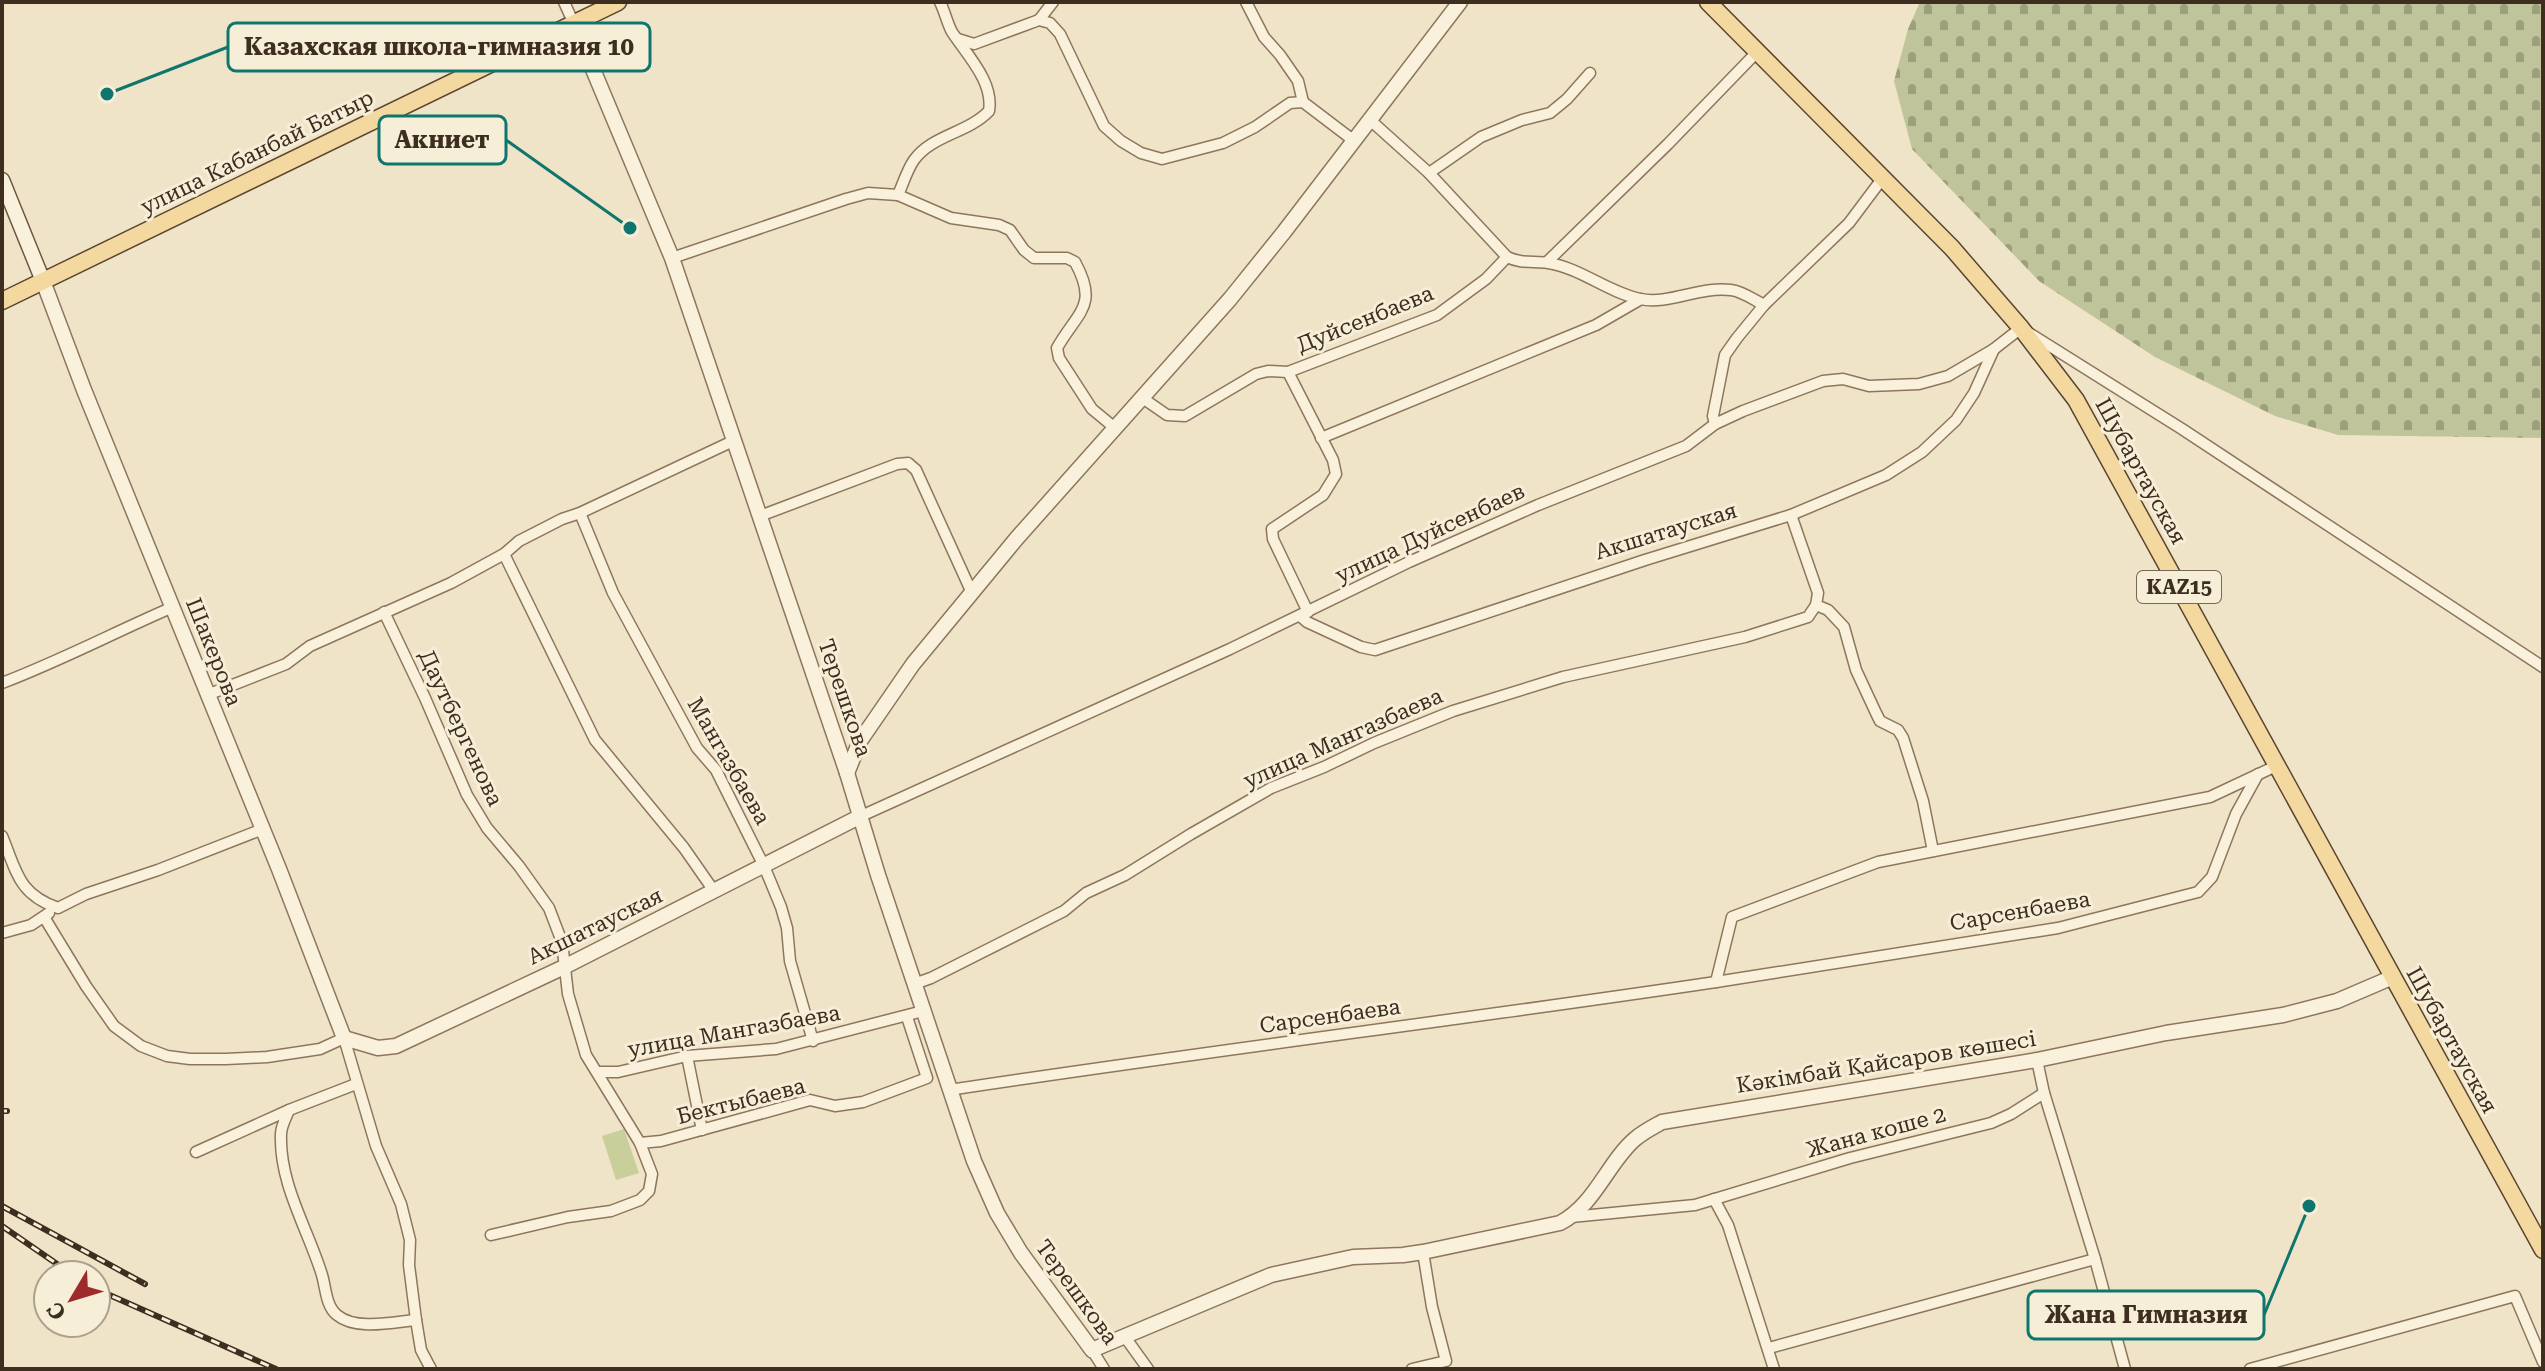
<svg xmlns="http://www.w3.org/2000/svg" width="2545" height="1371" font-family="'Roboto Serif',serif">
<style>
.cemetery{fill:url(#cemetery-stones)}
.garden{fill:#c9cf9b}
.lines{fill:none;stroke-linecap:round;stroke-linejoin:round}
.minor-casing{stroke:#8d765c;stroke-width:13}
.tertiary-casing{stroke:#8d765c;stroke-width:17}
.secondary-casing{stroke:#6f573f;stroke-width:17}
.primary-casing{stroke:#5b4430;stroke-width:19}
.minor{stroke:#faf1dc;stroke-width:10}
.tertiary{stroke:#faf1dc;stroke-width:14}
.secondary{stroke:#faf1dc;stroke-width:14}
.primary{stroke:#f3d9a0;stroke-width:16}
.rail-casing{stroke:#3d2e20;stroke-width:6}
.rail{stroke:#f7eed8;stroke-width:3;stroke-dasharray:9;stroke-linecap:butt}
.labels{text-anchor:middle;dominant-baseline:central;stroke-width:6;stroke-linejoin:round;paint-order:stroke}
.shield{fill:#f7eed8;stroke:#756857;stroke-width:2}
.shield-label{font-size:20px;font-weight:bold;fill:#3d2e20}
.street-label{font-size:22px;fill:#3d2e20;stroke:#f7eed8}
.leader{fill:none;stroke:#0f766e;stroke-width:3}
.callout-dot{fill:#0f766e;stroke:#f7eed8;stroke-width:3}
.callout{fill:#f7eed8;stroke:#0f766e;stroke-width:3}
.callout-label{font-size:24px;text-anchor:middle;font-weight:bold;fill:#3d2e20}
</style>
<defs>
<pattern id="cemetery-stones" width="16" height="16" patternUnits="userSpaceOnUse" patternTransform="scale(2)"><rect width="16" height="16" fill="#bfc49a"/><path d="M2 7V4a2 2 0 0 1 4 0v3zM10 15v-3a2 2 0 0 1 4 0v3z" fill="#9ca07d"/></pattern>
</defs>
<rect width="100%" height="100%" fill="#f0e4c8"/>
<path class="cemetery" d="M1920,2H2543V438L2338,435L2275,416L2155,357L2039,281L1912,149L1894,81L1908,29Z"/>
<path class="garden" d="M624,1129L639,1173L616,1180L602,1136Z"/>
<g class="lines">
<defs>
<g id="minor">
<path d="M564,2L574,24"/>
<path d="M1246,2L1264,37L1280,55L1298,81L1303,102"/>
<path d="M1039,20L1053,2"/>
<path d="M958,39L974,44L1039,20L1050,23L1060,34L1104,126L1121,141L1141,153L1162,159L1223,143L1255,127L1290,103L1303,102L1353,140"/>
<path d="M1369,119L1429,173L1507,257C1522,264 1533,261 1548,263C1581,268 1607,292 1640,299C1670,305 1699,286 1731,290C1742,291 1754,300 1764,305"/>
<path d="M1429,173L1481,137L1522,120L1550,113L1567,99L1590,73"/>
<path d="M898,195C903,184 907,170 914,160C932,135 968,133 989,111C994,82 967,55 952,32C947,23 945,12 940,2"/>
<path d="M672,258L846,199L868,193L898,195L951,218L999,225L1010,230L1024,250L1034,258H1067L1075,262C1099,306 1078,311 1057,348L1059,358L1092,409L1115,428"/>
<path d="M1547,262L1668,144L1757,52"/>
<path d="M1288,372L1333,460L1336,474L1323,495L1272,529L1273,539L1308,612"/>
<path d="M1141,397L1167,415L1185,416L1256,374L1268,371L1288,372L1437,315L1486,279L1507,257"/>
<path d="M1715,424L1713,416L1725,355L1737,338L1764,305L1849,223L1882,179"/>
<path d="M1321,438L1596,325L1641,299"/>
<path d="M580,513L613,593L697,748L716,770L764,866L781,907L787,928L790,961L813,1041"/>
<path d="M1791,515L1818,593L1816,605L1828,610L1844,627L1856,670L1876,713L1880,721L1898,730L1903,738L1923,801L1933,851"/>
<path d="M760,516L897,464L908,463L916,470L972,593"/>
<path d="M504,554L595,740L684,848L714,891"/>
<path d="M384,612L425,698L467,795L487,828L519,866L549,908L562,942L568,994L586,1055L640,1143L652,1174L649,1191L640,1200L611,1211L568,1217L491,1235"/>
<path d="M1300,616L1307,622L1361,647L1375,650L1645,560L1791,515L1886,475L1922,452L1956,420L1974,393L1994,349"/>
<path d="M2,683C60,661 115,632 173,607"/>
<path d="M207,695L286,664L310,646L451,583L504,554L519,541L562,519L580,513L733,441"/>
<path d="M859,817L1230,649L1409,562L1538,505L1686,446L1715,424L1743,411L1823,381L1843,379L1869,386L1919,384L1948,376L1994,349L2021,328L2182,429L2543,667"/>
<path d="M2,836C17,872 18,894 58,908L86,894L158,870L263,829"/>
<path d="M44,917L86,986L114,1026L141,1046L167,1056L190,1059H226L267,1057L320,1049L344,1038L376,1146L401,1204L410,1240L409,1265L416,1320L421,1350L431,1369"/>
<path d="M2,933L31,925L49,913"/>
<path d="M1716,982L2058,928L2198,892L2212,877L2236,814L2258,774"/>
<path d="M914,984L931,978L1064,911L1086,893L1125,875L1191,834L1271,788L1324,767L1374,743L1453,711L1563,677L1745,637L1808,617L1816,605"/>
<path d="M687,1056L702,1130"/>
<path d="M2037,1060L2044,1093L2095,1259L2125,1369"/>
<path d="M598,1072H618L687,1056L776,1049L923,1011"/>
<path d="M949,1090C1205,1051 1461,1020 1716,982L1732,917L1878,862L2210,797L2278,765"/>
<path d="M289,1110C286,1118 281,1126 281,1134C279,1184 308,1229 322,1275C326,1289 326,1306 337,1315C356,1331 394,1322 416,1320"/>
<path d="M640,1143L661,1141L810,1100L835,1106L863,1102L927,1078L907,1017"/>
<path d="M196,1152L289,1110L356,1084"/>
<path d="M1714,1199L1728,1225L1774,1369"/>
<path d="M1571,1217L1695,1205L1850,1158L1991,1123L2011,1114L2044,1093"/>
<path d="M1125,1337L1148,1369"/>
<path d="M1769,1348L2095,1259"/>
<path d="M1092,1350L1104,1369"/>
<path d="M1412,1369L1446,1361L1432,1307L1423,1252"/>
<path d="M2250,1369L2515,1296L2543,1362"/>
</g>
<g id="tertiary">
<path d="M574,24L672,258L847,773L878,875L974,1161L997,1213L1021,1253L1092,1350L1271,1275L1353,1257L1403,1255L1423,1252L1560,1223C1595,1205 1608,1162 1635,1139C1643,1132 1653,1127 1662,1122L2037,1060L2166,1033L2283,1015L2337,1001L2393,977"/>
<path d="M43,281L84,390L279,869L344,1038L378,1048L396,1046L564,967L859,817"/>
<path d="M847,773L860,741L913,664L1017,538L1230,299L1284,232L1460,2"/>
</g>
<path id="secondary" d="M2,180L43,281"/>
<g id="primary">
<path d="M1708,2L1952,248L2021,328L2076,400L2543,1250"/>
<path d="M2,301L618,2"/>
</g>
</defs>
<use href="#minor" class="minor-casing"/>
<use href="#tertiary" class="tertiary-casing"/>
<use href="#secondary" class="secondary-casing"/>
<use href="#primary" class="primary-casing"/>
<use href="#minor" class="minor"/>
<use href="#tertiary" class="tertiary"/>
<use href="#secondary" class="secondary"/>
<use href="#primary" class="primary"/>
<defs>
<g id="rail">
<path d="M2,1111H7"/>
<path d="M2,1206L145,1284"/>
<path d="M2,1226L73,1275"/>
<path d="M96,1289L276,1369"/>
</g>
</defs>
<use href="#rail" class="rail-casing"/>
<use href="#rail" class="rail"/>
</g>
<g class="labels">
<rect class="shield" x="2137" y="571" width="84" height="32" rx="6"/>
<g class="shield-label">
<text x="2179" y="587">KAZ15</text>
</g>
<g class="street-label">
<text transform="translate(257 152) rotate(-26)">улица Кабанбай Батыр</text>
<text transform="translate(1365 319) rotate(-22)">Дуйсенбаева</text>
<text transform="translate(2141 471) rotate(61)">Шубартауская</text>
<text transform="translate(1666 531) rotate(-17)">Акшатауская</text>
<text transform="translate(1430 533) rotate(-25)">улица Дуйсенбаев</text>
<text transform="translate(214 652) rotate(68)">Шакерова</text>
<text transform="translate(845 698) rotate(71)">Терешкова</text>
<text transform="translate(461 728) rotate(65)">Даутбергенова</text>
<text transform="translate(1343 738) rotate(-24)">улица Мангазбаева</text>
<text transform="translate(729 761) rotate(60)">Мангазбаева</text>
<text transform="translate(2020 911) rotate(-10)">Сарсенбаева</text>
<text transform="translate(595 926) rotate(-26)">Акшатауская</text>
<text transform="translate(1330 1016) rotate(-8)">Сарсенбаева</text>
<text transform="translate(734 1031) rotate(-10)">улица Мангазбаева</text>
<text transform="translate(2452 1040) rotate(61)">Шубартауская</text>
<text transform="translate(1886 1062) rotate(-9)">Кәкімбай Қайсаров көшесі</text>
<text transform="translate(741 1101) rotate(-14)">Бектыбаева</text>
<text transform="translate(1876 1132) rotate(-15)">Жана коше 2</text>
<text transform="translate(1077 1292) rotate(54)">Терешкова</text>
</g>
</g>
<path class="leader" d="M107 94L228 47M630 228L506 140M2309 1206L2264 1315"/>
<g class="callout-dot">
<circle cx="107" cy="94" r="8"/>
<circle cx="630" cy="228" r="8"/>
<circle cx="2309" cy="1206" r="8"/>
</g>
<g class="callout">
<rect x="228" y="23" width="422" height="48" rx="8"/>
<rect x="379" y="116" width="127" height="48" rx="8"/>
<rect x="2028" y="1291" width="236" height="48" rx="8"/>
</g>
<g class="callout-label">
<text x="439" y="55">Казахская школа-гимназия 10</text>
<text x="442" y="148">Акниет</text>
<text x="2146" y="1323">Жана Гимназия</text>
</g>
<rect width="2545" height="1371" fill="none" stroke="#3d2e20" stroke-width="8"/>
<g transform="translate(72 1299) rotate(232)"><circle r="38" fill="#f7eed8" stroke="#ada18e" stroke-width="2"/>
<path d="M0-6L14 30L0 20L-14 30Z" fill="#9e2a2b"/>
<text y="-12" font-size="22" font-weight="bold" text-anchor="middle" fill="#3d2e20">С</text>
</g>
</svg>
